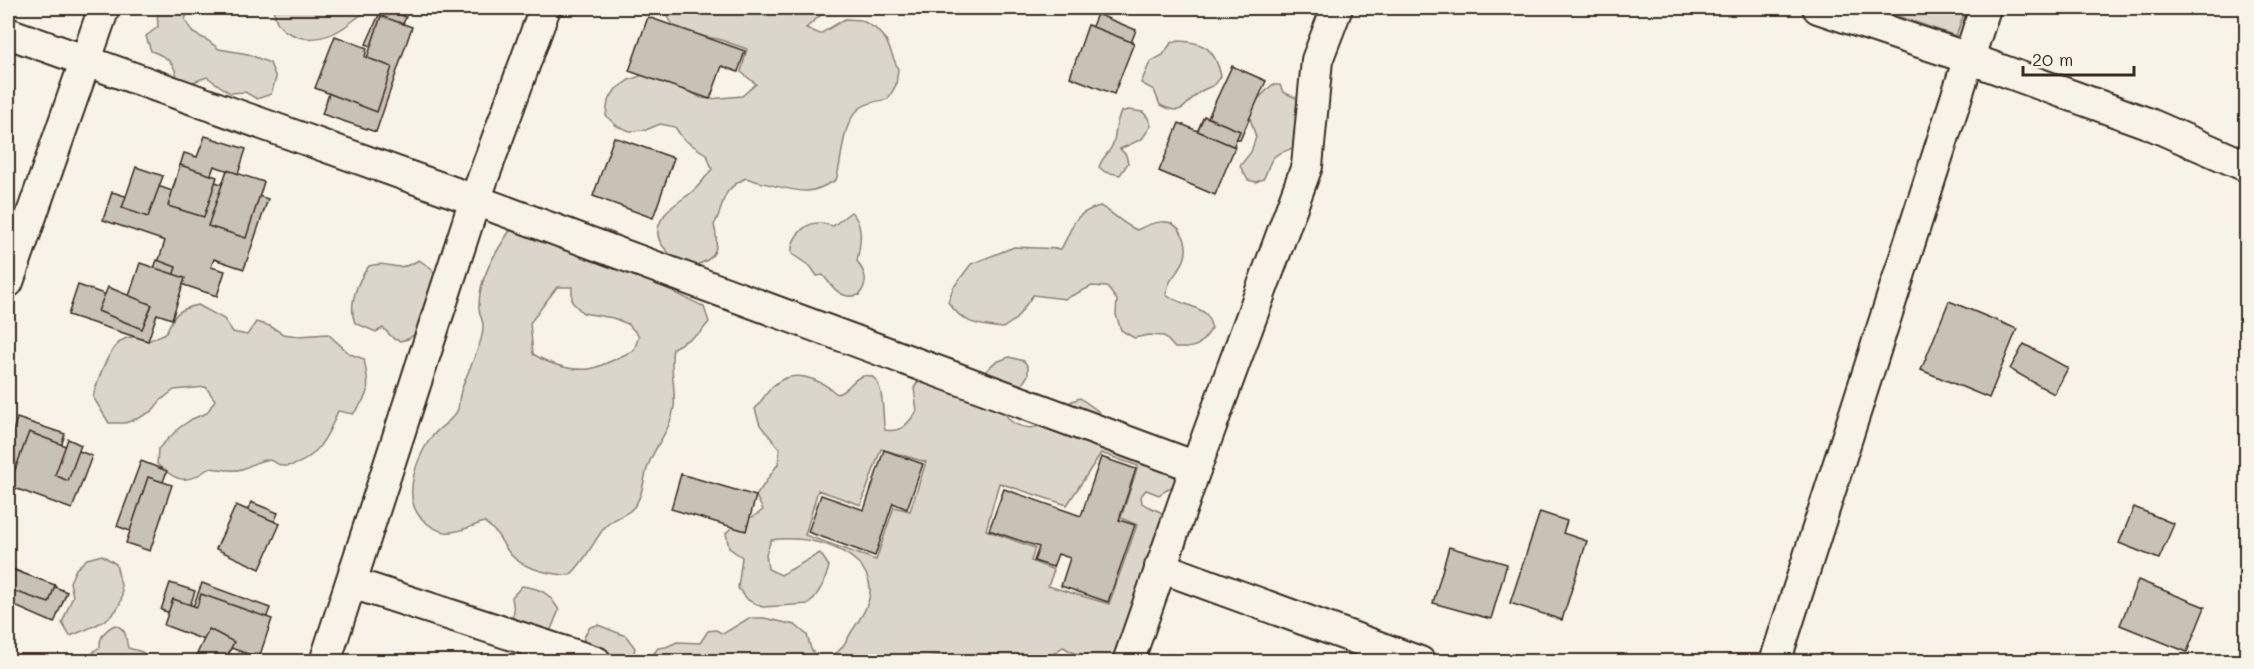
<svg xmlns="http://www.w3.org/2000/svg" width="2254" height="669" font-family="Mali,sans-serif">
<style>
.green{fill:#dbd6cb;stroke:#8b8074;stroke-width:1.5;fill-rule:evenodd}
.building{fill:#c8c1b6;stroke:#3b2a1e;stroke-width:1.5}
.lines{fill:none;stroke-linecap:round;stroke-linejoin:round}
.street-casing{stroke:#3b2a1e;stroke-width:34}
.street{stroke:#f7f3e8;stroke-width:30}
</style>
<rect width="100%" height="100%" fill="#f7f3e8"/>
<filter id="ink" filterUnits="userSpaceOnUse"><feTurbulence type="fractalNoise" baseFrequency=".0167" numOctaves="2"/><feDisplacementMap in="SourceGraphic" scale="12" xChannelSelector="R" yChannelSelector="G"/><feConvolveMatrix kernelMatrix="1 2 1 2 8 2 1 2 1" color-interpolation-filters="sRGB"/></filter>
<g filter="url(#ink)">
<g class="green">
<path d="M157,8H189L185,20L193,33L207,40L219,49L248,54L270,63L276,78L271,94L257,99L245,92L230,93L207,77L193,82L178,81C175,63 168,57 151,51L146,36L158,27Z"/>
<path d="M273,8H404L400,13C392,10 383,6 373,9C364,11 357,18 350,23C332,37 310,44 289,33C278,28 275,19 273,8Z"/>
<path d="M670,8H829L806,28L820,34L845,19L861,20L875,28L886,40L898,69L896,85L888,99C879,101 868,102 860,108C841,123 843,159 836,180C827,185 818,190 808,191C796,192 758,182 746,178C718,192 727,201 714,225C721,251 714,263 686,267C663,251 644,233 671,208C678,201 687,197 694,190C701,184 706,176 712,169L707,155L683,139L675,127L660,124L646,130L630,131L617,126L606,116L608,101L616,89L629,80L643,75L688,90L701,98L710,99L742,96L756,84L741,72L747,49L718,39L688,34L675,28L667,16Z"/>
<path d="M1874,8H1966L1956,36Z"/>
<path d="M1179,41C1206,42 1215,50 1221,76C1215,87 1213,85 1203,90C1183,101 1188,119 1160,105L1154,90L1141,83L1150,62L1163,55L1171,43Z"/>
<path d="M1272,85H1280L1283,92L1303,101L1297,145C1290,151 1281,151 1275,156C1268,162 1268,172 1263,179L1256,182L1248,180L1240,166L1251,152L1256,137L1249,115L1256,101Z"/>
<path d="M1128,110L1143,112L1148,118L1151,126L1142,139L1120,149L1126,155L1128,163L1120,175L1105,172L1099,167C1102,158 1108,154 1112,146C1117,135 1114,125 1121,112Z"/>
<path d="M1100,206C1114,213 1122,224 1137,230C1152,222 1173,215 1182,234C1186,241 1187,250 1185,257C1182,268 1175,273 1170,282C1168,286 1167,291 1166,295C1177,303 1198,306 1206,314C1209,317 1210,324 1212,328C1200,346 1197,349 1175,348L1164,336L1149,335L1134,338L1121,330L1116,315L1117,300L1107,287L1092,286L1065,299L1033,295L1016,319L1003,328C977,325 963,324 948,302L953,288L971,264L1014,247L1061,249C1075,225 1070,215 1100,206Z"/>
<path d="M851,212C865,225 860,245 857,261C866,274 869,282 859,295C841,300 833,288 823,275L817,276L811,267L792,254C790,240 803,223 818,223C823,223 828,225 833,226Z"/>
<path d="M594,228C636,233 637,258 662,284C672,294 691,299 704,307L709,322L700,333L673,348C669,368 676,387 674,407C671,430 655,445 648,466C643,480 643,498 632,509C625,516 613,518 605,527C592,543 586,561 570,575C553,575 523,569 511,555C500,542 501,534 484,522C458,531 445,541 422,519C400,497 418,451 436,432C443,425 455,418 458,409C459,404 459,399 460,395C464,377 484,343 483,326C483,320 479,314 479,308C478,279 495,253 511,229ZM557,287H572V302L583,313L613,318L628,324L639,336L634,350C624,355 599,368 589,369C570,371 549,364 533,354L530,323Z"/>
<path d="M419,260L431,268L435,275L420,330L408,339L400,341L394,339L383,328L376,332L355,323C348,305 357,281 369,266C391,259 394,275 419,260Z"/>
<path d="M198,305L224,319L233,332L247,335L256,322L270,326L283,334L298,336L328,334L350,354L364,359C369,387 372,392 353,414L338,411C329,434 315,464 286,466C280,467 275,461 269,460C259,459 251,466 242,469C233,472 219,469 209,468C187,485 177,482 157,464L158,449L179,428L192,419L207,413L215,400L206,387L174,390L161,400L152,411L139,418L125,423H109L93,397C98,379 111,335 134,337C139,337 144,340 148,341L166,333C174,314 178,309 198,305Z"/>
<path d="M1009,357L1024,361L1028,367V375L1005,413C1011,427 1032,432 1045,423C1057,414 1065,402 1080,398L1098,411L1102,418L1174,468L1181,481L1159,495L1146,490L1141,496L1142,503C1150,509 1159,509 1167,517L1121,661H1083L1076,654L1063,647L1041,662L955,661L941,655L913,662H650L651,657L658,648L666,647L677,642L700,643L708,631L716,630L723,634L749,618H764L795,625L807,635L811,649L819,660C840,655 842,648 852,631C860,619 871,604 870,588C867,548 804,534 771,540L766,554L768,569L781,575L820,553L829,566C825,582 820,592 809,604L762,607L748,600L738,588L742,557L729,548L726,533C740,519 748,522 763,510L756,496L778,464L780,449L760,425L755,409C761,402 766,393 773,386C792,367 820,379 837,394C847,392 851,381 860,377C888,366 881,420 885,430C902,433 908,423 917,411L914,388L922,375L983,374L994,363ZM881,449L926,462L910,511L894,507L876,560L805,535L818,490L861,505ZM1101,453L1138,466L1121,518L1137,525L1109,604L1048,586L1054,570L1031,561L1035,548L986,530L999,483L1067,505Z"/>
<path d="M102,555L116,564C118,573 121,583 122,592C123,619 89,628 70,636L62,623L73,596L70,582L76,569L87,559Z"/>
<path d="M522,586C542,589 548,592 559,610L547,639L509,625L514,612L512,597Z"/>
<path d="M115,625C128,630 125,637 128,648L142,652L151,661H91L90,657L94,651L100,647C99,637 106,629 115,625Z"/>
<path d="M598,625L626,636L635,648L633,656L618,659L615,661H585C581,647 581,640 590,627Z"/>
</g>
<g class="building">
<path d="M382,8L406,17L390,54L366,44Z"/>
<path d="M1097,14L1136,30L1118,76L1078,61Z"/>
<path d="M381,16L412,27L376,132L322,114L344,50L367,58Z"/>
<path d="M648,17L745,51L738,72L722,66L710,99L629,71Z"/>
<path d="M1088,25L1134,43L1114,94L1070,77Z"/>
<path d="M335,36L367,48L365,57L392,67L377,112L315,88Z"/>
<path d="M1232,66L1266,81L1240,140L1205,124Z"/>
<path d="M1204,116L1240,131L1221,175L1185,160Z"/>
<path d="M1179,123L1235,147L1215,195L1159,171Z"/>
<path d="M205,136L246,149L238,174L214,166L209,180L268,199L244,269L214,259L211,267L225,271L217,296L154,275L165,241L103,220L112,192L135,199L141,180L172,191L184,153L197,157Z"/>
<path d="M614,137L674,158L653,218L593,196Z"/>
<path d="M180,165L217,177L204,217L168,206Z"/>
<path d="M136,167L163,176L148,217L122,208Z"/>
<path d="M227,170L264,182L246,238L208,226Z"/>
<path d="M157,260L176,267L170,286L150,279Z"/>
<path d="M140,263L185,278L172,319L157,314L148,341L68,315L78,285L127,302Z"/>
<path d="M108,287L152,305L142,329L98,311Z"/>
<path d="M1949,301L2017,329L1989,398L1921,370Z"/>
<path d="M2024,344L2068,368L2054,394L2010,369Z"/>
<path d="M17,418L65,434L50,481L8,467V448Z"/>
<path d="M29,432L92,456L72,509L9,486Z"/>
<path d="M68,439L81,445L68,481L55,475Z"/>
<path d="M884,450L923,464L907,509L893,503L875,556L808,532L821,495L864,510Z"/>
<path d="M1101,457L1136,469L1119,520L1135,525L1108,602L1061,586L1070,558L1058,554L1053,567L1034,561L1039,547L989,530L1004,489L1081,516Z"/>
<path d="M141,461L167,471L143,536L117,526Z"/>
<path d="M681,474L756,496L746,531L671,509Z"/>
<path d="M148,477L172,485L150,551L126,543Z"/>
<path d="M251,502L278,513L261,553L234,542Z"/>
<path d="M236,505L280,524L260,569L216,549Z"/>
<path d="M2134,507L2174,524L2159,559L2119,543Z"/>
<path d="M1540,512L1567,521L1563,533L1587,541L1562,620L1510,603Z"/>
<path d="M1449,547L1507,564L1491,619L1433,603Z"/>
<path d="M8,567L67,592L54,623L8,603Z"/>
<path d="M8,568L55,585L49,603L8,589Z"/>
<path d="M2138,580L2205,607L2187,652L2120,625Z"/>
<path d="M170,583L195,591L186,618L161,610Z"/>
<path d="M202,583L270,608L257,643L189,617Z"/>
<path d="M201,594L272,619L259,658L231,648L226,662H200L207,641L164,625L173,599L197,607Z"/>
<path d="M209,629L234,642L224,662H193Z"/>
</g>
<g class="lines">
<defs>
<g id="street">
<path d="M1818,8L1968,58L2150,124L2246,166"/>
<path d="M8,33L475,200L1196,467"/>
<path d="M8,282L104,8"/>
<path d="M1160,567L1420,662"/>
<path d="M352,583L596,662"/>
<path d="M325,662L475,200L545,8"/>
<path d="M1128,662L1196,467L1307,166L1317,60L1337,8"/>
<path d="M1775,662L1985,8"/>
</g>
</defs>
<use href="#street" class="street-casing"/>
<use href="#street" class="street"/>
</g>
</g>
<rect width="2254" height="669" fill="none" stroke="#f7f3e8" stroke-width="30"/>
<rect x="15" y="15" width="2224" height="639" fill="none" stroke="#3b2a1e" stroke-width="2" filter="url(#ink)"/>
<path d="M2023 66v9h111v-9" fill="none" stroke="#3b2a1e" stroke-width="3"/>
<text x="2032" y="66" font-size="18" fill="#3b2a1e" stroke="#f7f3e8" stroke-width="4.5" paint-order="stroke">20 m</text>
</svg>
